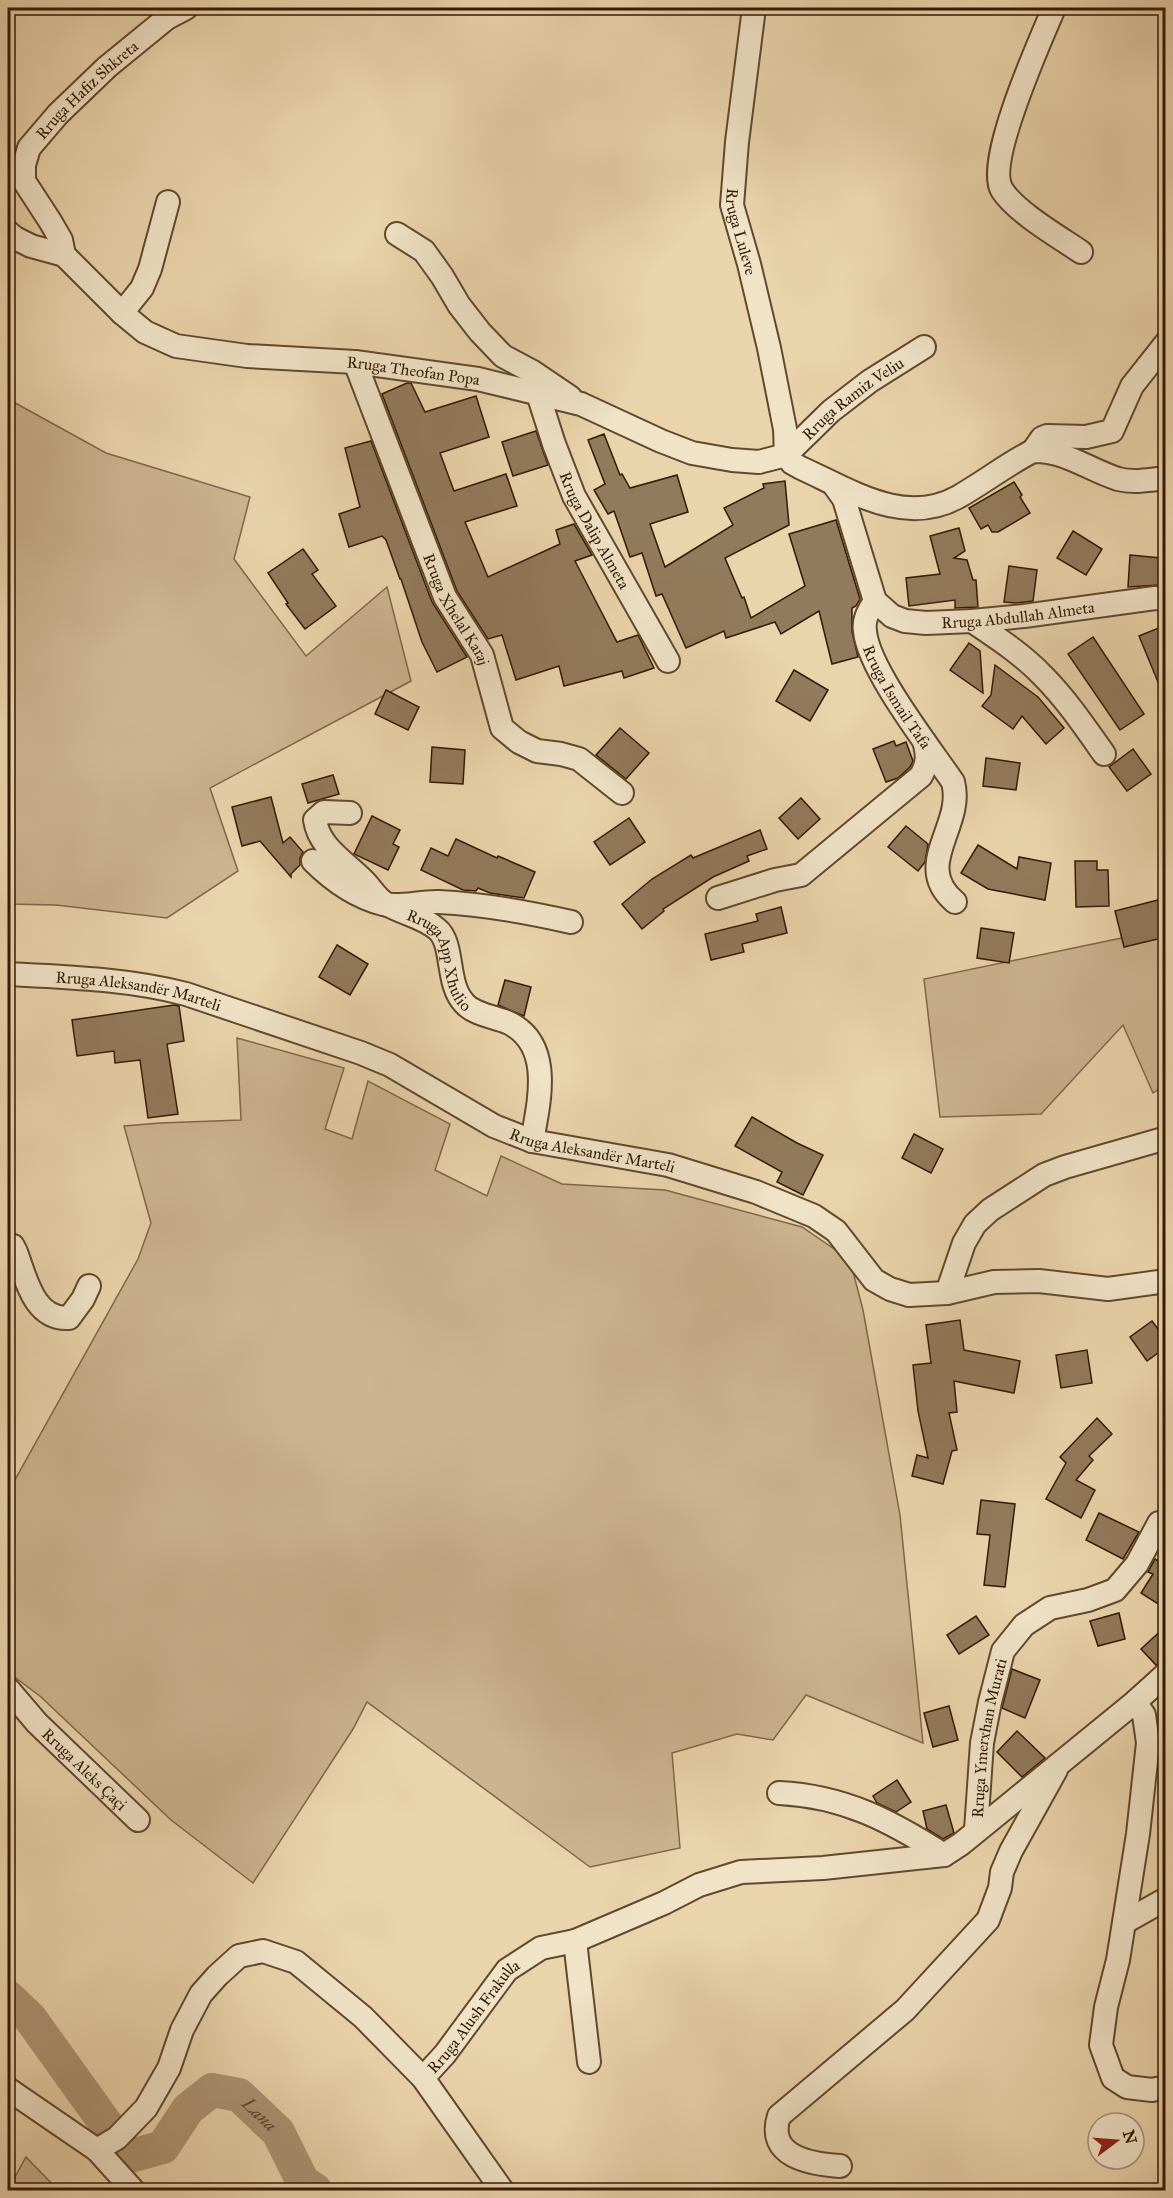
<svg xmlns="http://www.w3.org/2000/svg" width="1173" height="2198" font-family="'IM FELL Great Primer',serif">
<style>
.green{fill:#cbb48f;stroke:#7f664a;stroke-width:1.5}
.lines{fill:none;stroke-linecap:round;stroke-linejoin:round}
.river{stroke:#ac9473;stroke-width:34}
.building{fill:#927a5c;stroke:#331906;stroke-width:1.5}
.minor-casing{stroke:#61482f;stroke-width:26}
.minor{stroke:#f1e3c8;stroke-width:22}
.labels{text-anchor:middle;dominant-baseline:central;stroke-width:4.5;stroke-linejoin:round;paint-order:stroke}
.street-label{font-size:16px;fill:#331906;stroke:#f1e3c8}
.water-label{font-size:18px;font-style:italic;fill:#5d442c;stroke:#f1e3c8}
</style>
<rect width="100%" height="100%" fill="#ead4ab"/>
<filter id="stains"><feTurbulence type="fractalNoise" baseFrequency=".00333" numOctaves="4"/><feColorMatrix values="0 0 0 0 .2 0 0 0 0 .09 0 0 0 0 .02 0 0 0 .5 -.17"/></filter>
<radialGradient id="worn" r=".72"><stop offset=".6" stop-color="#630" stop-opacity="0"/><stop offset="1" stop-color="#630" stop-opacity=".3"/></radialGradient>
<g class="green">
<path d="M8,399L106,453L250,497L234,559L306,656L387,587L411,681L210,788L238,871L167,918L56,905L8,904Z"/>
<path d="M1165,929V1085L1153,1093L1123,1025L1041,1114L940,1117L924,979Z"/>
<path d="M237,1038L344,1068L325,1129L352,1139L368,1081L450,1124L435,1170L487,1196L501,1156L562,1184L665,1190L802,1227L840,1253L851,1264L863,1310L900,1515L923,1743L806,1695L773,1740L737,1734L672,1753L680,1848L590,1867L367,1702L353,1729L253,1883L171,1820L41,1697L8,1672V1486L12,1485L138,1259L151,1223L124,1126L160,1123L241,1120Z"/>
<path d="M26,2157L58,2190H13L15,2177Z"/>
</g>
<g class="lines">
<g class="river">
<path d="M8,1997L30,2018L106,2124"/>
<path id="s1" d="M128,2152L131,2156L163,2147L188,2109L212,2090L239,2095L278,2132L303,2182L315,2190"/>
</g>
</g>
<g class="building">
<path d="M407,383H411L425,412L476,396L489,437L440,453L454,491L506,474L517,506L465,522L488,577L560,544L556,530L574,524L592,555L575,561L617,642L638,635L654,668L624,678L622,671L564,686L559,666L516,680L502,635L488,639L457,591L382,394Z"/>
<path d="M536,431L548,465L513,476L502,442Z"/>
<path d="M604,434L620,475L622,474L630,488L677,475L688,512L650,524L665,567L733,525L724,508L764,488L763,484L785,481L789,525L725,558L742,598L744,597L751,618L805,586L789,534L836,520L860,599L856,606L852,608V632L858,657L832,664L819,611L781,634L775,622L726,638L724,631L686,648L662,594L656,596L642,553L630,557L614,511L608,514L594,490L605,484L588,440Z"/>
<path d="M371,441L432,602L467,657L437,672L422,642L401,579H400L386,540L382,536L349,547L339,514L360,507L345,448Z"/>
<path d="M1014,482L1022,495L1020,497L1030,513L998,532H992L988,525L981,529L969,508Z"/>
<path d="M959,528L965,551L954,558L967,560L973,580H976L978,607L955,608V600L909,606L906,578L940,574L930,536Z"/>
<path d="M1073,531L1102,549L1086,575L1057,558Z"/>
<path d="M303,549L318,570L312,574L336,606L305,629L286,604L288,603L268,573Z"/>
<path d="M1130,555L1161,558L1159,585L1128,587Z"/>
<path d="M1009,566L1037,570L1033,601L1016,603L1004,602Z"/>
<path d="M1166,625V699H1165L1139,636Z"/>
<path d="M1093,637L1144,714L1120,730L1068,654Z"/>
<path d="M969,643L980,651L983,693L950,670Z"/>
<path d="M995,665L1038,697L1064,728L1046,744L1022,716L1013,729L982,706L991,695Z"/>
<path d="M794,670L828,690L810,721L776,701Z"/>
<path d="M386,690L419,707L408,730L375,714Z"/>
<path d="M620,728L649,753L626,779L596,755Z"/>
<path d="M894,741L896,746L906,742L913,761L910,767L898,778L886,782L873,749Z"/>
<path d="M432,747L465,750L463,784L430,782Z"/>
<path d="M1133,749L1151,774L1127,791L1109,767Z"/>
<path d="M986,758L1020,763L1016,790L983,786Z"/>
<path d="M333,775L339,794L308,803L302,784Z"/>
<path d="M271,797L283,843L290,837L303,852L300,858V865L291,874V877L260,841L242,846L232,807Z"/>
<path d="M801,798L820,819L798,839L779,818Z"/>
<path d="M372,816L400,830L393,844L399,847L388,870L354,854Z"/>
<path d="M629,818L645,842L610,865L594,842Z"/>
<path d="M906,826L928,844L925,862L918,871L888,847Z"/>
<path d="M760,830L767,849L747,856L749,861L713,877L663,909L664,911L642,929L622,904L652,879L691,855L693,858Z"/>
<path d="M456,839L497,858L498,856L535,872L524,898L490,893L478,888L476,891L463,890L421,870L431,848L448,856Z"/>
<path d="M978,845L1017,869L1019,857L1051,863L1045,900L988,889L961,873Z"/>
<path d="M1075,861H1097V870H1108L1109,906L1076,907Z"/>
<path d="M1158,900L1166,937L1124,947L1115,911Z"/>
<path d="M781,907L787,933L742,944L744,952L711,960L705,934L758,921L756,914Z"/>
<path d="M981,928L1014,933L1009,963L977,958Z"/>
<path d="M337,945L368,964L350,995L319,977Z"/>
<path d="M505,980L531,987L524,1016L498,1005Z"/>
<path d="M174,1005L179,1006L184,1041L167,1044L178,1114L148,1118L140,1060L115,1063L114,1051L77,1056L72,1020Z"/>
<path d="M752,1117L797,1143L823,1155L803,1195L777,1182L782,1172L735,1146Z"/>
<path d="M914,1134L943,1149L931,1173L902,1158Z"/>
<path d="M960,1320L964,1350L1020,1361L1014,1393L954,1381L957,1412L949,1413L957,1450L952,1451L943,1484L912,1476L917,1455L928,1458L918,1411L913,1365L931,1363L926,1325Z"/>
<path d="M1152,1321L1166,1340V1347L1147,1361L1130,1337Z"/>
<path d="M1087,1350L1092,1383L1061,1388L1056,1355Z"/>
<path d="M1097,1418L1112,1434L1089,1456L1093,1460L1076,1480L1095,1490L1081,1518L1046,1499L1066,1463L1060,1457Z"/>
<path d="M981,1500L1015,1504L1005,1587L984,1585L990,1535L977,1534Z"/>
<path d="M1099,1513L1139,1532L1123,1559L1086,1540Z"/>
<path d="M1166,1554V1609L1141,1593L1153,1574L1148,1572L1155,1559L1160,1562Z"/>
<path d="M1119,1613L1125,1639L1098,1646L1090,1621Z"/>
<path d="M976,1616L989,1635L959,1654L947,1635Z"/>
<path d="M1166,1626V1661L1156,1665L1141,1649Z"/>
<path d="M1012,1669L1040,1680L1025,1718L1002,1708Z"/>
<path d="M949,1706L958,1740L933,1747L924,1713Z"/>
<path d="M1017,1731L1045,1758L1022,1777L997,1752Z"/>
<path d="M897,1780L911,1802L896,1812L877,1803L873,1796Z"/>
<path d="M946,1805L954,1833L943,1839L927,1829L923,1811Z"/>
</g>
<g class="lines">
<defs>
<g id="minor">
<path id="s2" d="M754,8L737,142L732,205L749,264L769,348L785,429L786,455"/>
<path d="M1054,8C1041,39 985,162 1002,190C1016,212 1059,237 1081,252"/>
<path id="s3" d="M8,232L15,238L31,246L64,255L122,313L145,332L176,346L247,356L355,362L478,379L581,404L661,441L692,453L732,460L759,462L786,455L792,463L801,468C850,490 904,527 958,497C983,483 1007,464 1033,451C1065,450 1089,470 1118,479C1133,483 1150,480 1166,478"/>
<path d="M397,234L424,251L442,276L459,305L480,332L503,356L533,372L570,397"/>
<path id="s4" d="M64,255L61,240L50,221L24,181V165L29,148L58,114L107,67L167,18L186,8"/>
<path d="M122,313L142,288L150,269L168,202"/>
<path id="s5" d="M355,362L445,597L482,655L502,728L519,742L537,751L561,754L579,759L622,793"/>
<path id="s6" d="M538,394L554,444L574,496L668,661"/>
<path d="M1033,451L1042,438L1047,436L1086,437L1112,431L1132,386L1166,343"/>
<path id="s7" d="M786,455L831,411L870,381L924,347"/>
<path id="s8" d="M834,485L844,499L875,601C869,611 863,619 865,631C868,669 930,748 953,782C965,826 911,865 955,902"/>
<path id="s9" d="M875,601L892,616L905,621L926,623L972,621L1024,616L1155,598L1166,599"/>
<path d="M972,621C997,638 1022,654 1043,676C1066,699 1085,727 1104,754"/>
<path id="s10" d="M350,813L324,812L315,820C319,847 344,861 362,879C371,887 377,900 388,905C404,914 423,917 437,929C455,944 445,984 465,1004C474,1014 494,1017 507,1022C554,1043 539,1102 532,1141"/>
<path d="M313,861C333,881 356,897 383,904C400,908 421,901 439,902C484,904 527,912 571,922"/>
<path d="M718,898L775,880L801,875L921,776C928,763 928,755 924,741"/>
<path id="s11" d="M8,974C67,977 128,979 186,994L361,1053L390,1065L494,1126L532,1141L668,1165L756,1192L814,1216L836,1231L874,1280L890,1289L909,1295L947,1293L994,1282L1039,1281L1108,1289L1166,1281"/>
<path d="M8,1246H13L16,1252C26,1279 34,1320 69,1318L83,1299L89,1286"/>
<path d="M947,1293L964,1243L975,1224L990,1210L1044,1175L1065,1167L1163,1139"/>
<path id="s12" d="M8,1689L37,1723L138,1820"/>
<path d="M1135,1702L1144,1715L1148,1743L1138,1834L1118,1960L1106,2007L1101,2045L1113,2078L1127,2087L1152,2090L1166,2087"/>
<path d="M779,1793C844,1796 891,1821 944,1855"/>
<path id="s13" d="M976,1830L982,1743L990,1702L1003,1651L1024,1625L1050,1608L1088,1600L1115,1590L1137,1564L1159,1523"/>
<path d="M1125,1922L1166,1899"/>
<path d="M575,1941L589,2062"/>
<path id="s14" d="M423,2078L445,2054L507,1970L541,1948L575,1941L664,1903L699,1885L741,1872L823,1868L944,1855L961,1844L1135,1702L1166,1674"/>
<path d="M8,2089L97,2150L133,2190"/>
<path d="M97,2150L117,2138L146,2108L169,2068L182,2030L201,1994L217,1976L239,1956L263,1951L296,1962L363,2017L423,2078L502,2190"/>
<path d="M840,2166C809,2164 766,2156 779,2116L905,2010L988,1920L1000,1888L1002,1872L1011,1851L1056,1770"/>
</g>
</defs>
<use href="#minor" class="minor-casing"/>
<use href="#minor" class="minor"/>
</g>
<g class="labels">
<g class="street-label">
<text stroke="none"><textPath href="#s4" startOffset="201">Rruga Hafiz Shkreta</textPath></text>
<text stroke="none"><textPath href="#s2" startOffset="226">Rruga Luleve</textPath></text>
<text stroke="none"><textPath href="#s3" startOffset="446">Rruga Theofan Popa</textPath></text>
<text stroke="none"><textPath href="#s7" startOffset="88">Rruga Ramiz Veliu</textPath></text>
<text stroke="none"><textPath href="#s6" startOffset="148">Rruga Dalip Almeta</textPath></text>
<text stroke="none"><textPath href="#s5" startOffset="268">Rruga Xhelal Karaj</textPath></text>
<text stroke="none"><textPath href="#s9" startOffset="150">Rruga Abdullah Almeta</textPath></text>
<text stroke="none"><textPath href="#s8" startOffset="230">Rruga Ismail Tafa</textPath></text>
<text stroke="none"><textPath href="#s10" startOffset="234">Rruga App Xhulio</textPath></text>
<text stroke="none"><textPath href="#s11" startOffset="132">Rruga Aleksandër Marteli</textPath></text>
<text stroke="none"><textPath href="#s11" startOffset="618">Rruga Aleksandër Marteli</textPath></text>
<text stroke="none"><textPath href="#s13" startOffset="93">Rruga Ymerxhan Murati</textPath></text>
<text stroke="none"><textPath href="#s12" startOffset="111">Rruga Aleks Çaçi</textPath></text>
<text stroke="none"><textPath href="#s14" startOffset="80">Rruga Alush Frakulla</textPath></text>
</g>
<g class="water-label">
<text stroke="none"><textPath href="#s1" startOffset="170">Lana</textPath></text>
</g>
</g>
<rect width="1173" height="2198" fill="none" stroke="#ead4ab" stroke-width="30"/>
<rect x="9" y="9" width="1155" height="2180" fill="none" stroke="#331906" stroke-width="3"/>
<rect x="15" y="15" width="1143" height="2168" fill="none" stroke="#331906" stroke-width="1.5"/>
<g transform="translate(1116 2141) rotate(74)"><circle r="28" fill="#f1e3c8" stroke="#a5927a" stroke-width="1.5"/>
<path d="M0-4.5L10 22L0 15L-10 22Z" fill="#8f2418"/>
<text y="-9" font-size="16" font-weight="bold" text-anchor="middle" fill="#331906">N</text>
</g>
<rect width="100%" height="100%" filter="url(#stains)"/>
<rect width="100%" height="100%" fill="url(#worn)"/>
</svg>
